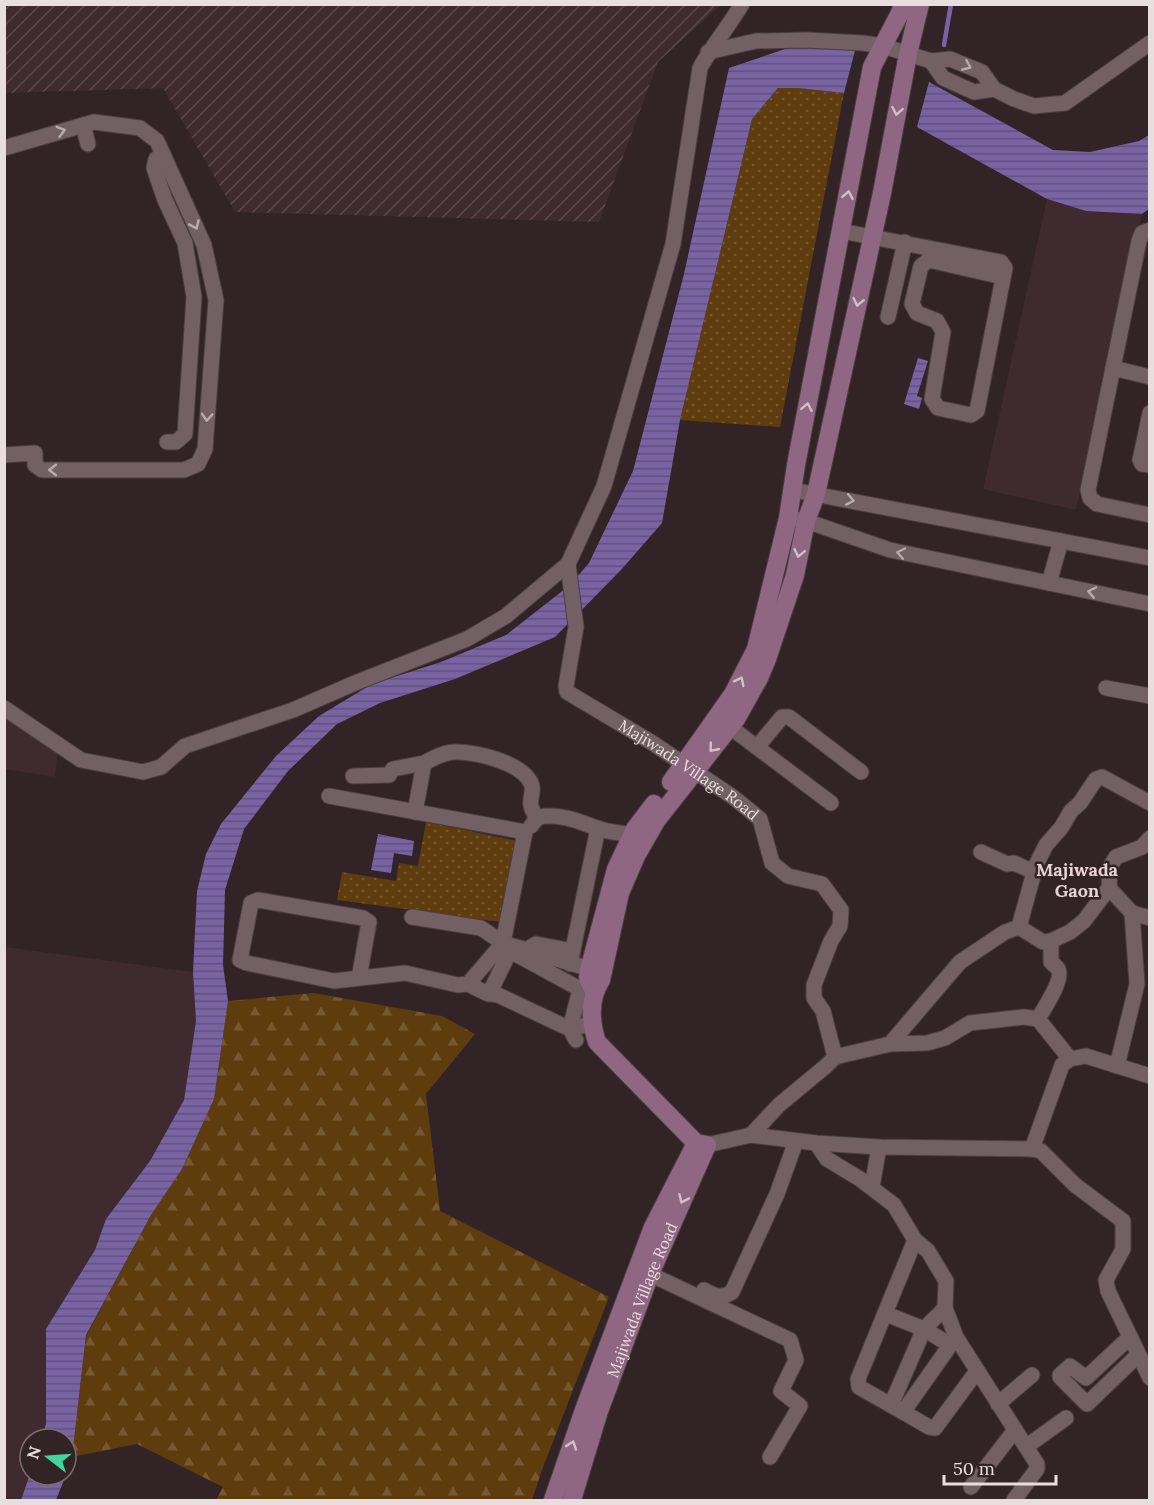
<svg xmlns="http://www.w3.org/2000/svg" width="1154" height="1505" font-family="Lora,serif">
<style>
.built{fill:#3f2a2f}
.industrial{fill:url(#industrial-furrows)}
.forest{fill:url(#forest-firs)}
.park{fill:url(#park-dots)}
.water{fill:url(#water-rules)}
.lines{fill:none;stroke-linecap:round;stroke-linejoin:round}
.stream{stroke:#7963a4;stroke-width:4.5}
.street-casing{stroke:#4b3e41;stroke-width:17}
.secondary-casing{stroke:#4b3e41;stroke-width:20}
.street{stroke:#726064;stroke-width:15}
.secondary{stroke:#8f6782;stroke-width:18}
.oneway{stroke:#b9acae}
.oneway2{stroke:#d2c0c8}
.labels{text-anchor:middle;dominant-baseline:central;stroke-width:5;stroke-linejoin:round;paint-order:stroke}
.street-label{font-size:16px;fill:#e8dee0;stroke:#322326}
.neighbourhood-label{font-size:18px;font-weight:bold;fill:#e7d2d6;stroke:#322326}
</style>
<defs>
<pattern id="industrial-furrows" width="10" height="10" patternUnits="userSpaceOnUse" patternTransform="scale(1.5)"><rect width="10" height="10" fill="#3f2a2f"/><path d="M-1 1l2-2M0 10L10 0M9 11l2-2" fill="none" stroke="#5b484d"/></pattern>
<pattern id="forest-firs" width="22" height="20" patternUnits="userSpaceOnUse" patternTransform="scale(1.5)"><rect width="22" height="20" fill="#5f3c0d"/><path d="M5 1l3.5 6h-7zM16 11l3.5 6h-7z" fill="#765830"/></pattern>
<pattern id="park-dots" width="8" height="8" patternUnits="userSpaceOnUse" patternTransform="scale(1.5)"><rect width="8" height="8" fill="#5f3c0d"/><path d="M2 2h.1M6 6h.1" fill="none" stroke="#765830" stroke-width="1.8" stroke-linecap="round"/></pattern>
<pattern id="water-rules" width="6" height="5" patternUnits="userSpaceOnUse" patternTransform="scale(1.5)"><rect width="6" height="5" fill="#7963a4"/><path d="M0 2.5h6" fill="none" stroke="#605374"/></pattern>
</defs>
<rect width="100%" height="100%" fill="#322326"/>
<g class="built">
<path d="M1047,199L1086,211L1142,214L1076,510L983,489Z"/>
<path d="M4,714L58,751L55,777L5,769Z"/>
<path d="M5,947L193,972L196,1021L184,1100L150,1161L106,1219L95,1250L46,1329V1424L41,1439H30V1474L21,1500H5Z"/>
</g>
<path class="industrial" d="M4,5L5,4L721,5L658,62L599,222L235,212L163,88L5,93Z"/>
<path class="forest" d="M314,993L442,1016L475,1034L426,1094L440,1211L609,1297L542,1470L532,1500H216L223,1487L137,1444L72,1457L86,1336L151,1215L182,1169L214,1099L228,1001Z"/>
<g class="park">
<path d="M778,88H798L844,93L780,427L680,420L752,119Z"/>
<path d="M426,822L517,841L501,922L337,900L342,872L396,881L399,863L418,866Z"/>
</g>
<g class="water">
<path d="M857,43L844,93L798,88H778L752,119L680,420L662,523L621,570L555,637L455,679L380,703L337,724L288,771L244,829L225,890L223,965L228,1001L214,1099L182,1169L151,1215L86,1335L72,1457L66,1474V1439H41L46,1424V1329L95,1250L106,1219L150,1161L184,1100L196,1021L193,972L197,891L206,854L221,824L276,756L319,716L372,684L441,662L506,635L570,585L589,563L633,471L684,274L729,68L794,46Z"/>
<path d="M929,82L1053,150L1090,152L1139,141L1149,135V209L1142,214L1086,211L1047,199L917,127Z"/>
<path d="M918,358L928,361L917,396L922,398L919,409L904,404Z"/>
<path d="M378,834L414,841L412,856L394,853L391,873L371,870Z"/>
<path d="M30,1474L66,1475L56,1500H21Z"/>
</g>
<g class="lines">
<path class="stream" d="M944,45L951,4"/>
<defs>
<g id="street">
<path d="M708,52L756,41L807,40L863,43L883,46L931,61L950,59L982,72L994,89L1014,99L1034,106L1065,103L1150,43"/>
<path d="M931,61L943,78L974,92L994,89"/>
<path d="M83,125L88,144"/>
<path d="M4,148L94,122L140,128L157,141L204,245L216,300L205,449L198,464L184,470H42L35,465V453L4,455"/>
<path d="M163,154L156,159L154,168L165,200L185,243L194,297L185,434L176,442H167"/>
<path d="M1150,230L1142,233L1139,241L1088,490L1090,498L1097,504L1150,515"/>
<path d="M841,231L1001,262L1005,268L977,411L971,415L938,408L932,399L943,332L937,321L917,313L912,304L921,266L929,260L1003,277"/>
<path d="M888,317L905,242"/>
<path d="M1113,368L1150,377"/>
<path d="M1150,413L1140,460L1142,464L1150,465"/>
<path d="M793,490L1150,558"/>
<path d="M788,518L806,521L890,550L1150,604"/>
<path id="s1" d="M568,564L576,627L566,686L567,692L651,742L733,797L760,819L772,863L788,876L822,884L841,910L840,926L831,941L814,985V998L823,1011L835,1057L826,1066L779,1105L751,1135"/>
<path d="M1049,583L1061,541"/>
<path d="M1106,688L1150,696"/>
<path d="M4,708L81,760L143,772L161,767L185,746L293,710L355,683L467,639L506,616L568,564L604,486L673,244L700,68C712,46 729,26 742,4"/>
<path d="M722,721L831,803"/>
<path d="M757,747L782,717H789L861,772"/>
<path d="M353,776L389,775L393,769L424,763"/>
<path d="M329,796L525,832L503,943L481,928L412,917"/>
<path d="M1150,803L1102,777L1096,779L1080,803L1071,811L1061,828L1046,845L1036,865L1019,927L1043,942L1051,941L1070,932L1084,921L1109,888L1110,867L1116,857L1142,847L1150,838"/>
<path d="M415,812L424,763C434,758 444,752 455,752C476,752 521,762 531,783C535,790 529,798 531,806C532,810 535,815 537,819"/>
<path d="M531,826L538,817C559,813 578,821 597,828C612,834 628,832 643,838"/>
<path d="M981,852L1007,864L1014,863L1034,872"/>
<path d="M1109,888L1132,913L1137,984L1117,1066"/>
<path d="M1132,913L1150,918"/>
<path d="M524,951L536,944L573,951"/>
<path d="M570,964L598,828"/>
<path d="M359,978L369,922L363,918L258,900L251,903L240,960L247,963L334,981L405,973L458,985L468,984L503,943L600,972"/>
<path d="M468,984L486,993L498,995L570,1029L591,1024"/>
<path d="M489,994L510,951L578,988L579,993L570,1029L576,1040"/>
<path d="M1038,1019C1043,1010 1064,979 1058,969C1058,968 1052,963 1051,962V941"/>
<path d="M890,1044L927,1043L945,1038L970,1023L1024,1017L1038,1019L1070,1059"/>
<path d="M835,1057L890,1044L960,962L1005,932L1019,927"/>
<path d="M816,1143L827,1159L860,1179L894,1205L915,1240L928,1251L946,1281L945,1308L956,1337L1037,1464V1469L1014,1500"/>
<path d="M707,1145L751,1135L816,1143L879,1147L1032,1149L1041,1151L1075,1185L1123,1221V1249L1106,1280L1108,1291L1150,1378"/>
<path d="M1032,1149L1062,1065L1070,1059L1086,1056L1150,1076"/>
<path d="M872,1187L879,1147"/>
<path d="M641,1270L790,1340L796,1360L781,1391L800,1406L770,1457"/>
<path d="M704,1290C715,1296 721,1299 732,1292L777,1194L796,1141"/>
<path d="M891,1316L924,1329L950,1345"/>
<path d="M956,1337L903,1412L929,1427L935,1428L977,1371"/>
<path d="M1130,1337L1086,1378L1070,1366L1060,1375V1377L1087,1404L1138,1355"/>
<path d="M998,1404L1032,1375"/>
<path d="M891,1405L924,1329L945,1308"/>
<path d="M903,1412L859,1387L858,1379L915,1240"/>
<path d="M1027,1446L1066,1418"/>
<path d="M971,1487L1015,1430"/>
</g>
<g id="secondary">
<path d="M671,782L733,694L756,649L788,518L796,465L872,67L900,13L903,4"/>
<path d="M594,991L588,978L589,970L616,869L635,829L654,804"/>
<path d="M553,1500L584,1410L653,1227L693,1149"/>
<path id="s2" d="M572,1500L599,1411L650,1274L707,1145L696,1143L597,1042C590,1021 589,999 601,980L620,893L636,856L656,821L736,719L759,678L767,659L795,575L806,521L816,494L882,193L908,54L920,4"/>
</g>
</defs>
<use href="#street" class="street-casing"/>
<use href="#secondary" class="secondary-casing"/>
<use href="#street" class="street"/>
<use href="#secondary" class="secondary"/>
</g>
<defs><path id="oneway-chevron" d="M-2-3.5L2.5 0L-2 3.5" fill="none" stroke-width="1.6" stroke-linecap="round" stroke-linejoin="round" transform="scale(1.5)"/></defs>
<g class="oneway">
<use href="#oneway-chevron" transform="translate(967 66) rotate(23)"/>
<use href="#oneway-chevron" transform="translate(61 131) rotate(-16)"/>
<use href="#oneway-chevron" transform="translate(195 225) rotate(66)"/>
<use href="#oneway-chevron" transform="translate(207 417) rotate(94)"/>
<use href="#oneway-chevron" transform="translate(53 470) rotate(-180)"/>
<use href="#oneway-chevron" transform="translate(850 500) rotate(11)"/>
<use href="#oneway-chevron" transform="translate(901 553) rotate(-168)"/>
<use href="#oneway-chevron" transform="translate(1092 592) rotate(-168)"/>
</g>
<g class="oneway2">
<use href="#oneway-chevron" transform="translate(897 111) rotate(101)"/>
<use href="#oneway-chevron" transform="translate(848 195) rotate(-79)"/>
<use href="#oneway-chevron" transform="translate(858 302) rotate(102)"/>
<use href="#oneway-chevron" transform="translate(807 407) rotate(-79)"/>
<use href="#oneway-chevron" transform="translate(799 553) rotate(102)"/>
<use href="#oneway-chevron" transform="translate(740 681) rotate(-63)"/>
<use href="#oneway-chevron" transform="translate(713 748) rotate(129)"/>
<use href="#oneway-chevron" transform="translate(683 1199) rotate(114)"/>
<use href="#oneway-chevron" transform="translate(572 1445) rotate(-71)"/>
</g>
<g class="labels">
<g class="street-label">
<text stroke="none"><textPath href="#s1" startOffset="274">Majiwada Village Road</textPath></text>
<text stroke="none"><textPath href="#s2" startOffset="212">Majiwada Village Road</textPath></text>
</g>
<g class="neighbourhood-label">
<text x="1077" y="869">Majiwada<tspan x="1077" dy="21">Gaon</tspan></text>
</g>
</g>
<rect width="1154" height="1505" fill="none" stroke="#e8dee0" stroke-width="12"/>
<g transform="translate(48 1457) rotate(287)"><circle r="28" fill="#322326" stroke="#7b6e70" stroke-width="1.5"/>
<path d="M0-4.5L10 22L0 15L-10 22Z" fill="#43d4a0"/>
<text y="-9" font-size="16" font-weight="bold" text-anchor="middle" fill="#e8dee0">N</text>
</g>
<path d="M944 1475v9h112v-9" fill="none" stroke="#e8dee0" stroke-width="3"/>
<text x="953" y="1475" font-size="18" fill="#e8dee0" stroke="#322326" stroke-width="4.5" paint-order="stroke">50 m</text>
</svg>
